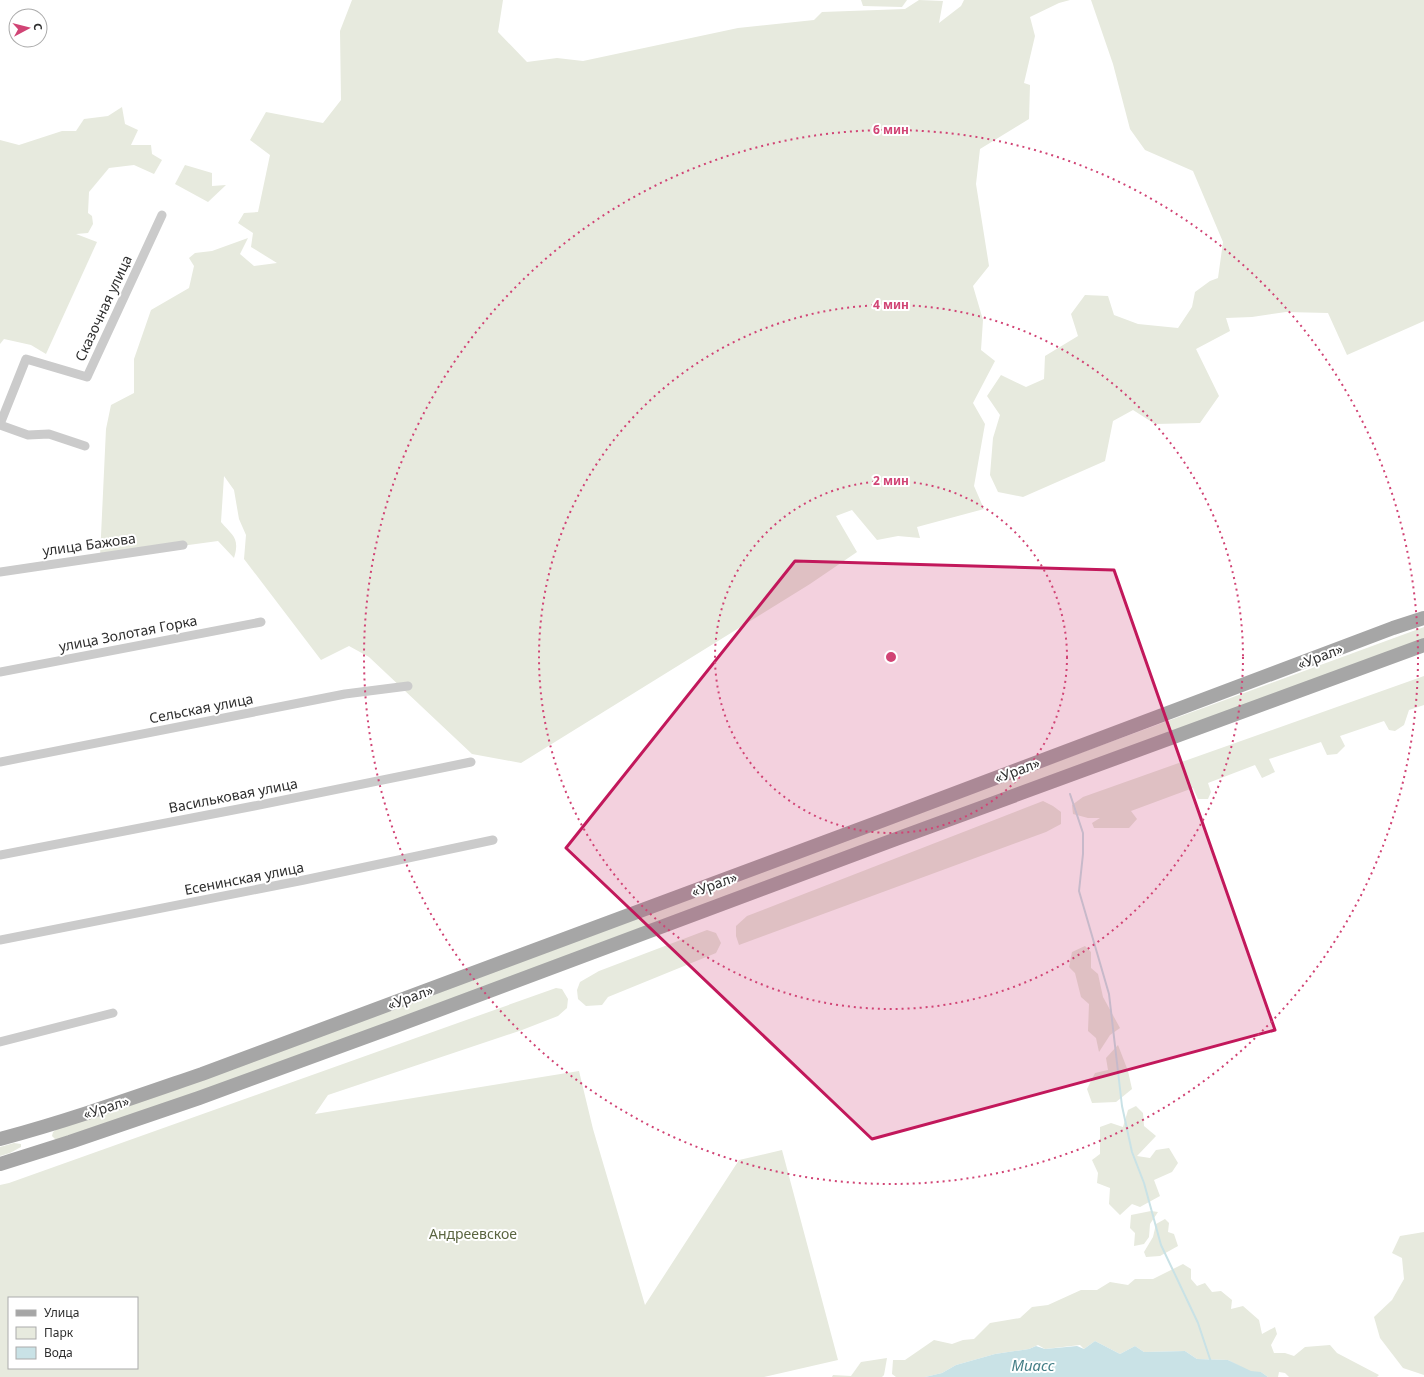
<svg xmlns="http://www.w3.org/2000/svg" width="1424" height="1377" font-family="'Noto Sans',sans-serif">
<style>
.green{fill:#e7eade;fill-rule:evenodd}
.water{fill:#c9e2e6}
.lines{fill:none;stroke-linecap:round;stroke-linejoin:round}
.stream{stroke:#c9e2e6;stroke-width:2}
.street{stroke:#cbcbcb;stroke-width:9}
.primary{stroke:#a6a6a6;stroke-width:14}
.marked{fill:#c2185b;fill-opacity:0.2;stroke:#c2185b;stroke-width:3;stroke-linejoin:round}
.ring{fill:none;stroke:#d14475;stroke-width:2;stroke-dasharray:2 4}
.labels{text-anchor:middle;dominant-baseline:central;stroke-width:4;stroke-linejoin:round;paint-order:stroke}
.street-label{font-size:14px;fill:#2e2e2e;stroke:#fff}
.park-label{font-size:14px;fill:#5b6541;stroke:#fff}
.water-label{font-size:15px;font-style:italic;fill:#457f87;stroke:#fff}
.centre{fill:#d14475;stroke:#fff;stroke-width:2}
.ring-label{font-size:12px;text-anchor:middle;font-weight:bold;fill:#d14475;stroke:#fff;stroke-width:4;stroke-linejoin:round;paint-order:stroke}
</style>
<rect width="100%" height="100%" fill="#fff"/>
<g class="green">
<path d="M352,0H503L498,32L527,62L557,58L583,61L738,28L814,20L822,12L905,9L919,0L943,1L939,23L961,6L964,0H1070L1059,3L1030,17L1035,36L1024,83L1030,85L1029,119L980,149L976,184L989,266L973,286L983,320L981,350L995,361L973,403L985,424L974,486L984,509L917,527L920,538L898,536L877,540L852,510L836,516L857,552L810,584L521,763L472,754L369,657L349,646L321,660L244,559L246,535L239,519L234,490L224,476L221,522C233,536 240,538 234,558L218,541L100,557L106,429L111,405L134,393V359L151,310L189,288L194,266L189,258L195,253L212,251L248,238L240,254L254,266L277,263L251,247L253,233L238,223L244,213L258,212L270,155L250,140L266,112L323,123L341,100L340,31Z"/>
<path d="M861,0H907L902,7L863,6Z"/>
<path d="M1091,0H1424V321L1347,355L1328,313L1286,312L1252,317L1226,318L1230,331L1196,349L1219,396L1200,423L1155,424L1133,410L1113,421L1105,461L1023,497L998,492L990,475L993,438L1000,415L987,396L1001,375L1026,387L1044,379L1045,356L1078,336L1071,314L1085,295L1108,296L1114,315L1138,324L1178,328L1192,307L1195,292L1210,281L1218,278L1223,242L1193,171L1145,150L1130,129L1113,64Z"/>
<path d="M122,107L125,124L138,130L131,145H151L152,154L162,160L154,174L134,165L109,168L89,192L88,213L92,216L93,224L88,233L76,234L97,242L46,354L31,345L4,339L0,344V140L19,145L62,131H76L84,119L108,116Z"/>
<path d="M185,165L212,173V186L226,185L208,202L175,184Z"/>
<path d="M1424,627V640L361,1034L63,1140L55,1139L52,1136L53,1132L60,1127Z"/>
<path d="M1424,676V705L1409,710L1404,725L1395,731L1389,730L1384,721L1340,736L1345,746L1337,754L1327,755L1321,742L1269,759L1275,772L1262,778L1255,765L1208,783L1211,792L1208,799H1198L1193,788L1131,811L1137,819L1129,828H1094L1092,823L1100,818H1088L1073,814L1072,805L1083,797Z"/>
<path d="M1043,801L1053,806L1061,812V824L1046,832L739,945L736,936V926L747,916Z"/>
<path d="M707,930L716,933L721,943L716,953L608,997L602,1005L586,1006L578,999L577,990L580,982L599,971Z"/>
<path d="M1085,946L1091,952V968L1098,974L1103,997L1120,1028L1110,1035L1099,1052L1096,1038L1088,1031L1089,1004L1081,997L1075,973L1069,967L1072,952Z"/>
<path d="M556,988L562,989L568,999L567,1008L558,1016L522,1030L328,1095L315,1114L579,1071L593,1129L645,1305L739,1160L782,1150L838,1360L764,1377H0V1185L9,1183ZM9,1298H137V1368H9Z"/>
<path d="M1118,1045L1128,1071L1132,1089L1116,1102L1092,1103L1087,1089L1095,1073L1108,1070L1106,1058Z"/>
<path d="M1136,1106L1143,1113L1144,1126L1156,1136L1137,1156L1150,1158L1156,1150L1169,1148L1178,1163L1172,1172L1154,1180L1160,1196L1140,1207L1132,1204L1120,1215L1109,1204L1110,1188L1097,1183L1098,1173L1092,1160L1100,1154V1127L1111,1123L1123,1127L1128,1110Z"/>
<path d="M14,1143L21,1144V1147L10,1153L0,1156V1147Z"/>
<path d="M1151,1211L1158,1212L1150,1224L1149,1237L1144,1244L1134,1246L1135,1233L1130,1228L1131,1215Z"/>
<path d="M1165,1219L1169,1223L1168,1232L1174,1234L1178,1246L1160,1256L1146,1257L1144,1252L1153,1237L1156,1224Z"/>
<path d="M1424,1232V1375L1403,1368L1380,1338L1374,1317L1392,1300L1404,1279L1402,1258L1392,1253L1400,1236Z"/>
<path d="M1183,1264L1191,1269V1279L1197,1286L1205,1283L1212,1292L1221,1291L1232,1300L1231,1309L1243,1306L1259,1320L1262,1334L1275,1327L1277,1334L1271,1345L1274,1353H1285L1294,1356L1305,1347L1330,1345L1337,1353L1379,1375L1377,1377H1289L1285,1373L1279,1372L1278,1377H1268L1261,1372H1251L1228,1360L1197,1359L1185,1351L1144,1352L1135,1346L1120,1354L1095,1341L1084,1349L1080,1345L1045,1349L1038,1345L1029,1349L995,1354L956,1365L942,1373L925,1377H896L892,1374L893,1360H905L934,1340L952,1344L963,1340L974,1339L990,1323L1020,1318L1032,1307L1048,1305L1081,1290H1097L1110,1282L1128,1285L1135,1279H1153Z"/>
<path d="M887,1358L884,1375L882,1377H832L833,1375L851,1376L861,1362Z"/>
</g>
<path class="water" d="M1095,1341L1120,1354L1135,1346L1144,1352L1185,1351L1197,1359L1228,1360L1251,1371L1261,1372L1268,1377H925L942,1373L956,1365L995,1354L1029,1349L1036,1346L1045,1349L1077,1346L1084,1349Z"/>
<g class="lines">
<path class="stream" d="M1070,794L1083,833V854L1079,891L1109,994L1122,1106L1132,1152L1144,1183L1161,1245L1198,1323L1211,1362"/>
<g class="street">
<path d="M0,424L26,359L87,377L162,215"/>
<path d="M0,425L28,435L49,434L85,446"/>
<path d="M0,572L183,545"/>
<path d="M0,672L261,622"/>
<path d="M0,762L345,694L408,686"/>
<path d="M0,855L254,806L471,762"/>
<path d="M0,940L304,880L493,840"/>
<path d="M0,1042L113,1013"/>
</g>
<g class="primary">
<path d="M0,1139C68,1121 135,1097 202,1074L884,820L1393,628L1424,618"/>
<path d="M0,1164L70,1142L199,1098L396,1026L896,839L1424,645"/>
</g>
</g>
<path class="marked" d="M795,561L1114,570L1275,1030L872,1139L566,848Z"/>
<g class="ring">
<circle cx="891" cy="657" r="176"/>
<circle cx="891" cy="657" r="352"/>
<circle cx="891" cy="657" r="527"/>
</g>
<g class="labels">
<g class="street-label">
<text transform="translate(103 308) rotate(-65)">Сказочная улица</text>
<text transform="translate(89 544) rotate(-8)">улица Бажова</text>
<text transform="translate(128 633) rotate(-11)">улица Золотая Горка</text>
<text transform="translate(1320 656) rotate(-21)">«Урал»</text>
<text transform="translate(201 708) rotate(-11)">Сельская улица</text>
<text transform="translate(1017 770) rotate(-21)">«Урал»</text>
<text transform="translate(233 795) rotate(-11)">Васильковая улица</text>
<text transform="translate(244 878) rotate(-11)">Есенинская улица</text>
<text transform="translate(714 884) rotate(-20)">«Урал»</text>
<text transform="translate(410 997) rotate(-20)">«Урал»</text>
<text transform="translate(106 1107) rotate(-18)">«Урал»</text>
</g>
<g class="park-label">
<text x="473" y="1233">Андреевское</text>
</g>
<g class="water-label">
<text x="1033" y="1365">Миасс</text>
</g>
</g>
<circle cx="891" cy="657" r="6" class="centre"/>
<g class="ring-label">
<text x="891" y="134">6 мин</text>
<text x="891" y="309">4 мин</text>
<text x="891" y="485">2 мин</text>
</g>
<rect x="8" y="1297" width="130" height="72" fill="#ffffff" stroke="#ababab"/>
<rect x="16" y="1310" width="20" height="6" fill="#a6a6a6" stroke="#ababab"/>
<text x="44" y="1317" font-size="12" fill="#2e2e2e">Улица</text>
<rect x="16" y="1327" width="20" height="12" fill="#e7eade" stroke="#ababab"/>
<text x="44" y="1337" font-size="12" fill="#2e2e2e">Парк</text>
<rect x="16" y="1347" width="20" height="12" fill="#c9e2e6" stroke="#ababab"/>
<text x="44" y="1357" font-size="12" fill="#2e2e2e">Вода</text>
<g transform="translate(28 28) rotate(83)"><circle r="19" fill="#ffffff" stroke="#ababab"/>
<path d="M0-3L7 15L0 10L-7 15Z" fill="#d14475"/>
<text y="-6" font-size="11" font-weight="bold" text-anchor="middle" fill="#2e2e2e">С</text>
</g>
</svg>
